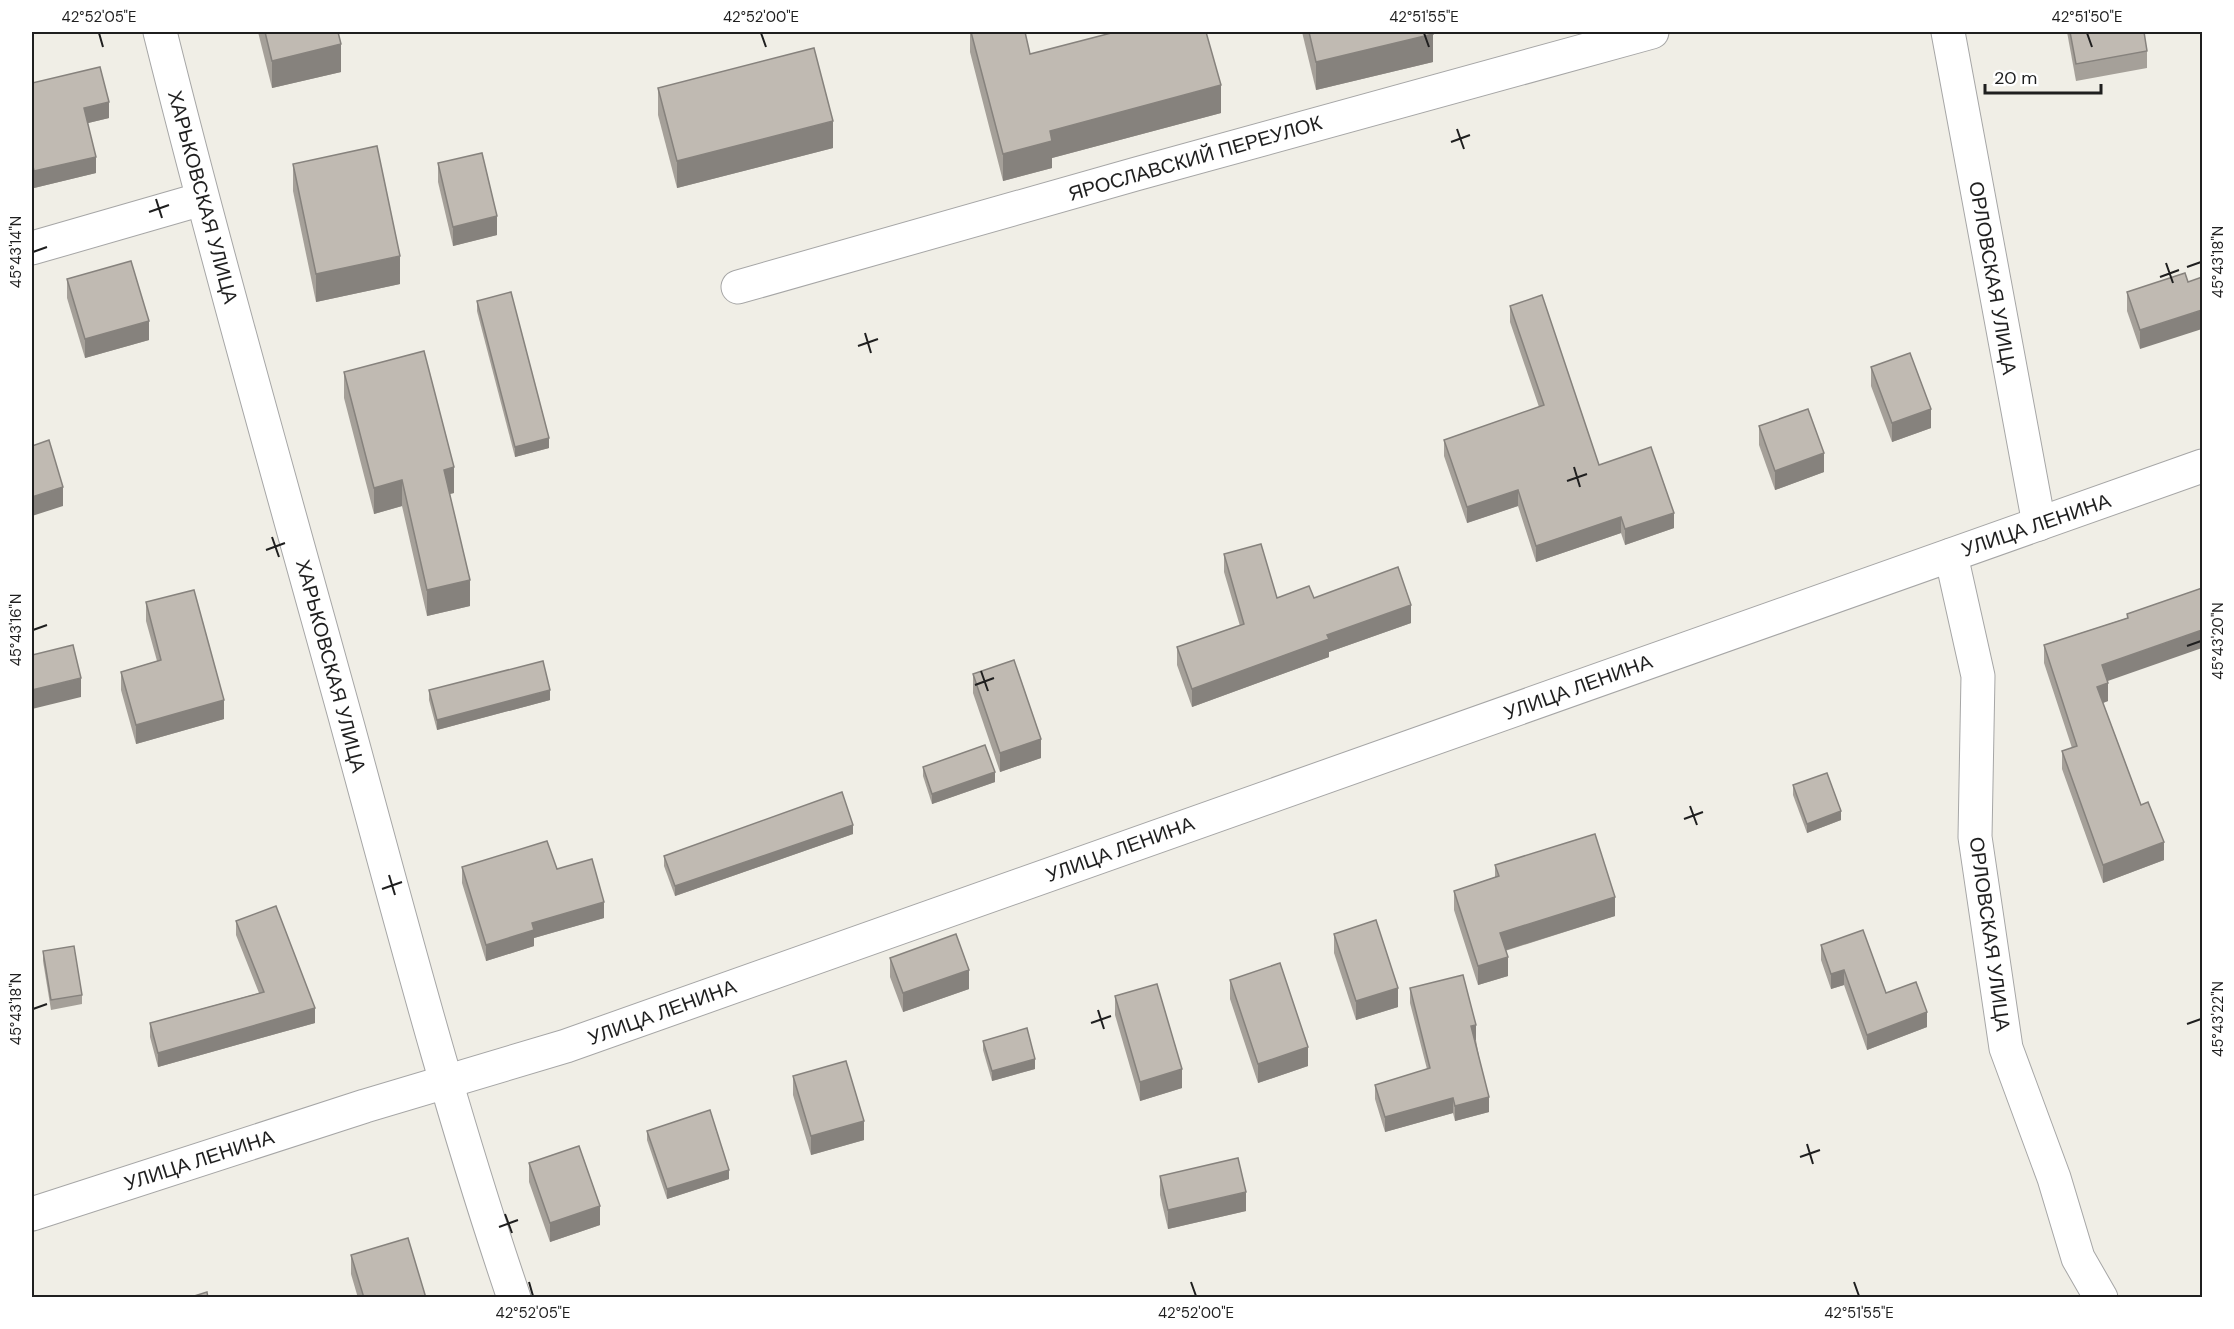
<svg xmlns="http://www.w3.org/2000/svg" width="2234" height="1329" font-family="'DM Sans',sans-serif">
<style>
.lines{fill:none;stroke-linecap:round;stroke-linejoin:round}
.street-casing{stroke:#a6a6a6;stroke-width:35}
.street{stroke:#fff;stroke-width:33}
.wall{fill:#a5a099}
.shaded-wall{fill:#86827d}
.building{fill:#c0bab2;stroke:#86827d;stroke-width:1.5}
.ticks{fill:none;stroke:#1f1f1f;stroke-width:2}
.labels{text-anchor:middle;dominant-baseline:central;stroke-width:5;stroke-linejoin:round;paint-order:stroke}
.street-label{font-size:20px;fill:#1f1f1f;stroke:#fff}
.neatline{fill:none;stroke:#1f1f1f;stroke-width:2}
.ticks-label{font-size:15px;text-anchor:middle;fill:#1f1f1f}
</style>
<rect width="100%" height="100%" fill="#f0eee6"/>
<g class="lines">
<defs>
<g id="street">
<path d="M160,32C218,264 284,495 348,727C400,918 450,1110 514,1298"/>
<path d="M1948,32L2039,524"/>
<path d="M32,248L202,199"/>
<path d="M738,287L1136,174L1652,32"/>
<path d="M1951,555L1978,676L1975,837L2006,1048L2054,1178L2078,1258L2101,1298"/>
<path d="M32,1214L365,1106L566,1046L2202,466"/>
</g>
</defs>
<use href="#street" class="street-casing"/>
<use href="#street" class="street"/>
</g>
<g class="wall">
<path d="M258,32H338L341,72L272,88Z"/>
<path d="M970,32H1025L1030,54L1221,113L1052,158V168L1003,181L970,52Z"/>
<path d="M1302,32H1432L1433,62L1316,90Z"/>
<path d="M2067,32H2144L2147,51V68L2076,81Z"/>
<path d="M32,83L109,118L88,123L96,173L34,188L32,178Z"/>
<path d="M658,88L833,148L677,188L658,115Z"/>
<path d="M438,163L497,235L453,246L438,182Z"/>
<path d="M293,164L400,284L316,302L293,191Z"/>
<path d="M67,279L149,340L85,358L67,298Z"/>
<path d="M2188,282L2140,349L2127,311V292Z"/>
<path d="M477,301L549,448L515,457L477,311Z"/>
<path d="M1510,306L1599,465L1674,528L1625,545L1621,533L1536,562L1518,506L1467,523L1444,456V440L1539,407L1510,322Z"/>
<path d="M1871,367L1931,428L1892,442L1871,386Z"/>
<path d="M344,372L454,493L450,494L470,606L427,616L402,506L374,514L344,398Z"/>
<path d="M1759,426L1824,472L1775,490L1759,445Z"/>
<path d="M1224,554L1277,598H1314L1411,623L1329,652V657L1192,707L1177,665V647L1240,626L1224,572Z"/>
<path d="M2202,588L2107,681L2108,701L2103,703L2141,805L2164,860L2103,883L2062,769V751L2072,748L2044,663V645L2127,618V614Z"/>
<path d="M146,602L224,719L136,744L121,690V672L157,661L146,621Z"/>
<path d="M973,674L1041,758L1000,772L973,693Z"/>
<path d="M429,690L550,700L437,730L429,700Z"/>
<path d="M923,767L995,782L932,804L923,776Z"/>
<path d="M1793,785L1841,820L1807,833L1793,795Z"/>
<path d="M853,834L675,896L664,866V856Z"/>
<path d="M1495,865L1615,916L1505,951L1508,976L1478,985L1454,910V891L1495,877Z"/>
<path d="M462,867L557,869L604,918L534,938V946L486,961L462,883Z"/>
<path d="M236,921L315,1023L158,1067L150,1037V1023L259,993L236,935Z"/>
<path d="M1334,934L1398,1007L1356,1020L1334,953Z"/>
<path d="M1821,945L1886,993L1927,1027L1867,1050L1844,985L1831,989L1821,960Z"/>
<path d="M43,951L82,995V1004L51,1010L43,961Z"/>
<path d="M890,958L969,989L903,1012L890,977Z"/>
<path d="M1230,980L1308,1066L1258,1083L1230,999Z"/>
<path d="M1410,988L1476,1040L1489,1112L1455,1121L1453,1113L1385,1132L1375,1099V1085L1427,1069L1410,1003Z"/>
<path d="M1115,996L1182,1088L1140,1101L1115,1015Z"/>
<path d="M983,1041L1035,1069L992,1081L983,1050Z"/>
<path d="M793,1076L864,1140L811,1155L793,1095Z"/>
<path d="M647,1131L729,1179L667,1199L647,1140Z"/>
<path d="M529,1163L600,1225L550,1242L529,1182Z"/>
<path d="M1160,1176L1246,1211L1168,1229L1160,1195Z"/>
<path d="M351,1255L426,1298H358L351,1274Z"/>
</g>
<g class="shaded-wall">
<path d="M1433,34V62L1316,90V62Z"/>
<path d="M341,44V72L272,88V61Z"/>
<path d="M1221,85V113L1052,158V168L1003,181V154L1050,131Z"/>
<path d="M109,102V118L84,124V108Z"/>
<path d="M833,121V148L677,188V161Z"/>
<path d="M96,157V173L34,188V171Z"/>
<path d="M497,216V235L453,246V227Z"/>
<path d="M400,256V284L316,302V274Z"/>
<path d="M2202,310V329L2140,349V330Z"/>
<path d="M149,321V340L85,358V339Z"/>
<path d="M1931,409V428L1892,442V423Z"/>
<path d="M549,438V448L515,457V447Z"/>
<path d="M1824,453V472L1775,490V471Z"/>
<path d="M454,467V493L444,495V470Z"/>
<path d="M402,480V506L374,514V488Z"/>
<path d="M63,487V506L32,516V497Z"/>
<path d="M1518,490V506L1467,523V507Z"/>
<path d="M1674,513V528L1625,545V529Z"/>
<path d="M1621,517V533L1536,562V546Z"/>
<path d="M470,580V606L427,616V590Z"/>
<path d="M1411,605V623L1329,652V657L1192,707V689L1327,635Z"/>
<path d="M2202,630V648L2102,683V665Z"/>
<path d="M81,678V697L32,709V690Z"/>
<path d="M2108,683V701L2097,705V687Z"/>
<path d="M550,690V700L437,730V720Z"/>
<path d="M224,700V719L136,744V725Z"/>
<path d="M1041,739V758L1000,772V753Z"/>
<path d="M995,772V782L932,804V794Z"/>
<path d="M1841,811V820L1807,833V824Z"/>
<path d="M853,825V834L675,896V886Z"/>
<path d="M2164,842V860L2103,883V865Z"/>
<path d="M1615,897V916L1500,952V933Z"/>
<path d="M604,902V918L534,938V946L486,961V945L532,923Z"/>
<path d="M1508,957V976L1478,985V966Z"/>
<path d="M969,970V989L903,1012V993Z"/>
<path d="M1844,970V985L1831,989V974Z"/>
<path d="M1398,988V1007L1356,1020V1001Z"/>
<path d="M315,1008V1023L158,1067V1053Z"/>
<path d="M1927,1012V1027L1867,1050V1035Z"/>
<path d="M1476,1025V1040L1471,1041V1026Z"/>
<path d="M1308,1047V1066L1258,1083V1064Z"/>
<path d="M1035,1059V1069L992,1081V1071Z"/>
<path d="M1182,1069V1088L1140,1101V1082Z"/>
<path d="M1489,1097V1112L1455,1121V1106Z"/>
<path d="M1453,1098V1113L1385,1132V1117Z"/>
<path d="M864,1121V1140L811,1155V1136Z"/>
<path d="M729,1170V1179L667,1199V1189Z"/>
<path d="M1246,1192V1211L1168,1229V1210Z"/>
<path d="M600,1206V1225L550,1242V1223Z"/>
</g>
<g class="building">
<path d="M265,32H338L341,44L272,61Z"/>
<path d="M971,32H1025L1030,54L1115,32H1206L1221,85L1050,131L1052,141L1003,154Z"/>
<path d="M1309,32H1432L1433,34L1316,62Z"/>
<path d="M2070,32H2144L2147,51L2076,64Z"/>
<path d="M814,48L833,121L677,161L658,88Z"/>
<path d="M100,67L109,102L84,108L96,157L34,171L32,162V83Z"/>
<path d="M377,146L400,256L316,274L293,164Z"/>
<path d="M482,153L497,216L453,227L438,163Z"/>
<path d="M131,261L149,321L85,339L67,279Z"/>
<path d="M2185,273L2188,282L2202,277V310L2140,330L2127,292Z"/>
<path d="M511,292L549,438L515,447L477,301Z"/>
<path d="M1542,295L1599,465L1651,447L1674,513L1625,529L1621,517L1536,546L1518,490L1467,507L1444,440L1544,405L1510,306Z"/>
<path d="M424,351L454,467L444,470L470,580L427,590L402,480L374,488L344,372Z"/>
<path d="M1910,353L1931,409L1892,423L1871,367Z"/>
<path d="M1808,409L1824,453L1775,471L1759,426Z"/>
<path d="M49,440L63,487L32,497V446Z"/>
<path d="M1261,544L1277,598L1309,586L1314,598L1398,567L1411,605L1327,635L1329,639L1192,689L1177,647L1244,624L1224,554Z"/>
<path d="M2202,588V630L2102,665L2108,683L2097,687L2141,805L2148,802L2164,842L2103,865L2062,751L2077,746L2044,645L2128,618L2127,614Z"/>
<path d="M194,590L224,700L136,725L121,672L161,660L146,602Z"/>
<path d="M73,645L81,678L32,690V655Z"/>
<path d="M1014,660L1041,739L1000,753L973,674Z"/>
<path d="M543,661L550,690L437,720L429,690Z"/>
<path d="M985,745L995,772L932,794L923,767Z"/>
<path d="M1827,773L1841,811L1807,824L1793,785Z"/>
<path d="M842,792L853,825L675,886L664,856Z"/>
<path d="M1595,834L1615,897L1500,933L1508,957L1478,966L1454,891L1499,876L1495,865Z"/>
<path d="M547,841L557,869L592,859L604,902L532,923L534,930L486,945L462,867Z"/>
<path d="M276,906L315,1008L158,1053L150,1023L264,992L236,921Z"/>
<path d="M1376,920L1398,988L1356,1001L1334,934Z"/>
<path d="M1863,930L1886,993L1916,982L1927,1012L1867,1035L1844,970L1831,974L1821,945Z"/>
<path d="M956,934L969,970L903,993L890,958Z"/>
<path d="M74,946L82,995L51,1000L43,951Z"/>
<path d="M1280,963L1308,1047L1258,1064L1230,980Z"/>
<path d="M1463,975L1476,1025L1471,1026L1489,1097L1455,1106L1453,1098L1385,1117L1375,1085L1430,1068L1410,988Z"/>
<path d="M1157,984L1182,1069L1140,1082L1115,996Z"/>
<path d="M1027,1028L1035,1059L992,1071L983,1041Z"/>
<path d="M846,1061L864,1121L811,1136L793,1076Z"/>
<path d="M710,1110L729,1170L667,1189L647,1131Z"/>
<path d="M579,1146L600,1206L550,1223L529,1163Z"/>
<path d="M1238,1158L1246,1192L1168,1210L1160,1176Z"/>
<path d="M408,1238L426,1298H364L351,1255Z"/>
<path d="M207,1292L208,1298H188Z"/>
</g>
<path class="ticks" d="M99,33L103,47M761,33L766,47M1424,33L1429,47M2087,33L2092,47M1457,129L1464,149M1451,142L1470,135M156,199L162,218M149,212L169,205M33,252L47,247M2166,263L2173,283M2187,267L2201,262M2160,277L2179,270M865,333L871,353M858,346L878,339M1574,467L1580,487M1567,481L1587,474M272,537L279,557M266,550L285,543M33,630L47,625M2187,646L2201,641M981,671L988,691M975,685L994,678M1690,806L1697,825M1684,819L1703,812M389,875L395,895M382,889L402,882M33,1009L47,1004M1098,1010L1104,1029M1091,1023L1111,1016M2187,1024L2201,1019M1807,1144L1813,1164M1800,1157L1820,1150M505,1214L512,1233M499,1227L518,1220M529,1282L533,1296M1191,1282L1196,1296M1854,1282L1859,1296"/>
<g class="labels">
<g class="street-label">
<text transform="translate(1195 158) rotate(-16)">ЯРОСЛАВСКИЙ ПЕРЕУЛОК</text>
<text transform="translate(203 197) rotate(75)">ХАРЬКОВСКАЯ УЛИЦА</text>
<text transform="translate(1993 278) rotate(80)">ОРЛОВСКАЯ УЛИЦА</text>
<text transform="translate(2036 525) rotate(-19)">УЛИЦА ЛЕНИНА</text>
<text transform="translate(331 666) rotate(75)">ХАРЬКОВСКАЯ УЛИЦА</text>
<text transform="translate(1578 687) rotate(-20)">УЛИЦА ЛЕНИНА</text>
<text transform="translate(1120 849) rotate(-20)">УЛИЦА ЛЕНИНА</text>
<text transform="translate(1990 934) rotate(82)">ОРЛОВСКАЯ УЛИЦА</text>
<text transform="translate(662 1012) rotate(-20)">УЛИЦА ЛЕНИНА</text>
<text transform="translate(199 1160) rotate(-18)">УЛИЦА ЛЕНИНА</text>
</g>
</g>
<rect width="2234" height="1329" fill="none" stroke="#ffffff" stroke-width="66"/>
<path d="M1985 84v9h116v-9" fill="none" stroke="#1f1f1f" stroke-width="3"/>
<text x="1994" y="84" font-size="18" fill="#1f1f1f" stroke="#ffffff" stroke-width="4.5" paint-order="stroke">20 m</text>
<rect x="33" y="33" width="2168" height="1263" class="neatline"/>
<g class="ticks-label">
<text x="99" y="22">42°52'05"E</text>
<text x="761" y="22">42°52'00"E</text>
<text x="1424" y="22">42°51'55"E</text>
<text x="2087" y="22">42°51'50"E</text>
<text transform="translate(16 252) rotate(-90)" y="5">45°43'14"N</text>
<text transform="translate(2218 262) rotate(-90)" y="5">45°43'18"N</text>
<text transform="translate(16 630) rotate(-90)" y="5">45°43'16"N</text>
<text transform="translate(2218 641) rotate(-90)" y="5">45°43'20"N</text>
<text transform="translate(16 1009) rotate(-90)" y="5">45°43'18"N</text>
<text transform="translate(2218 1019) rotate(-90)" y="5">45°43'22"N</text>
<text x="533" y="1318">42°52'05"E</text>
<text x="1196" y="1318">42°52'00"E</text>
<text x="1859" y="1318">42°51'55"E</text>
</g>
</svg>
